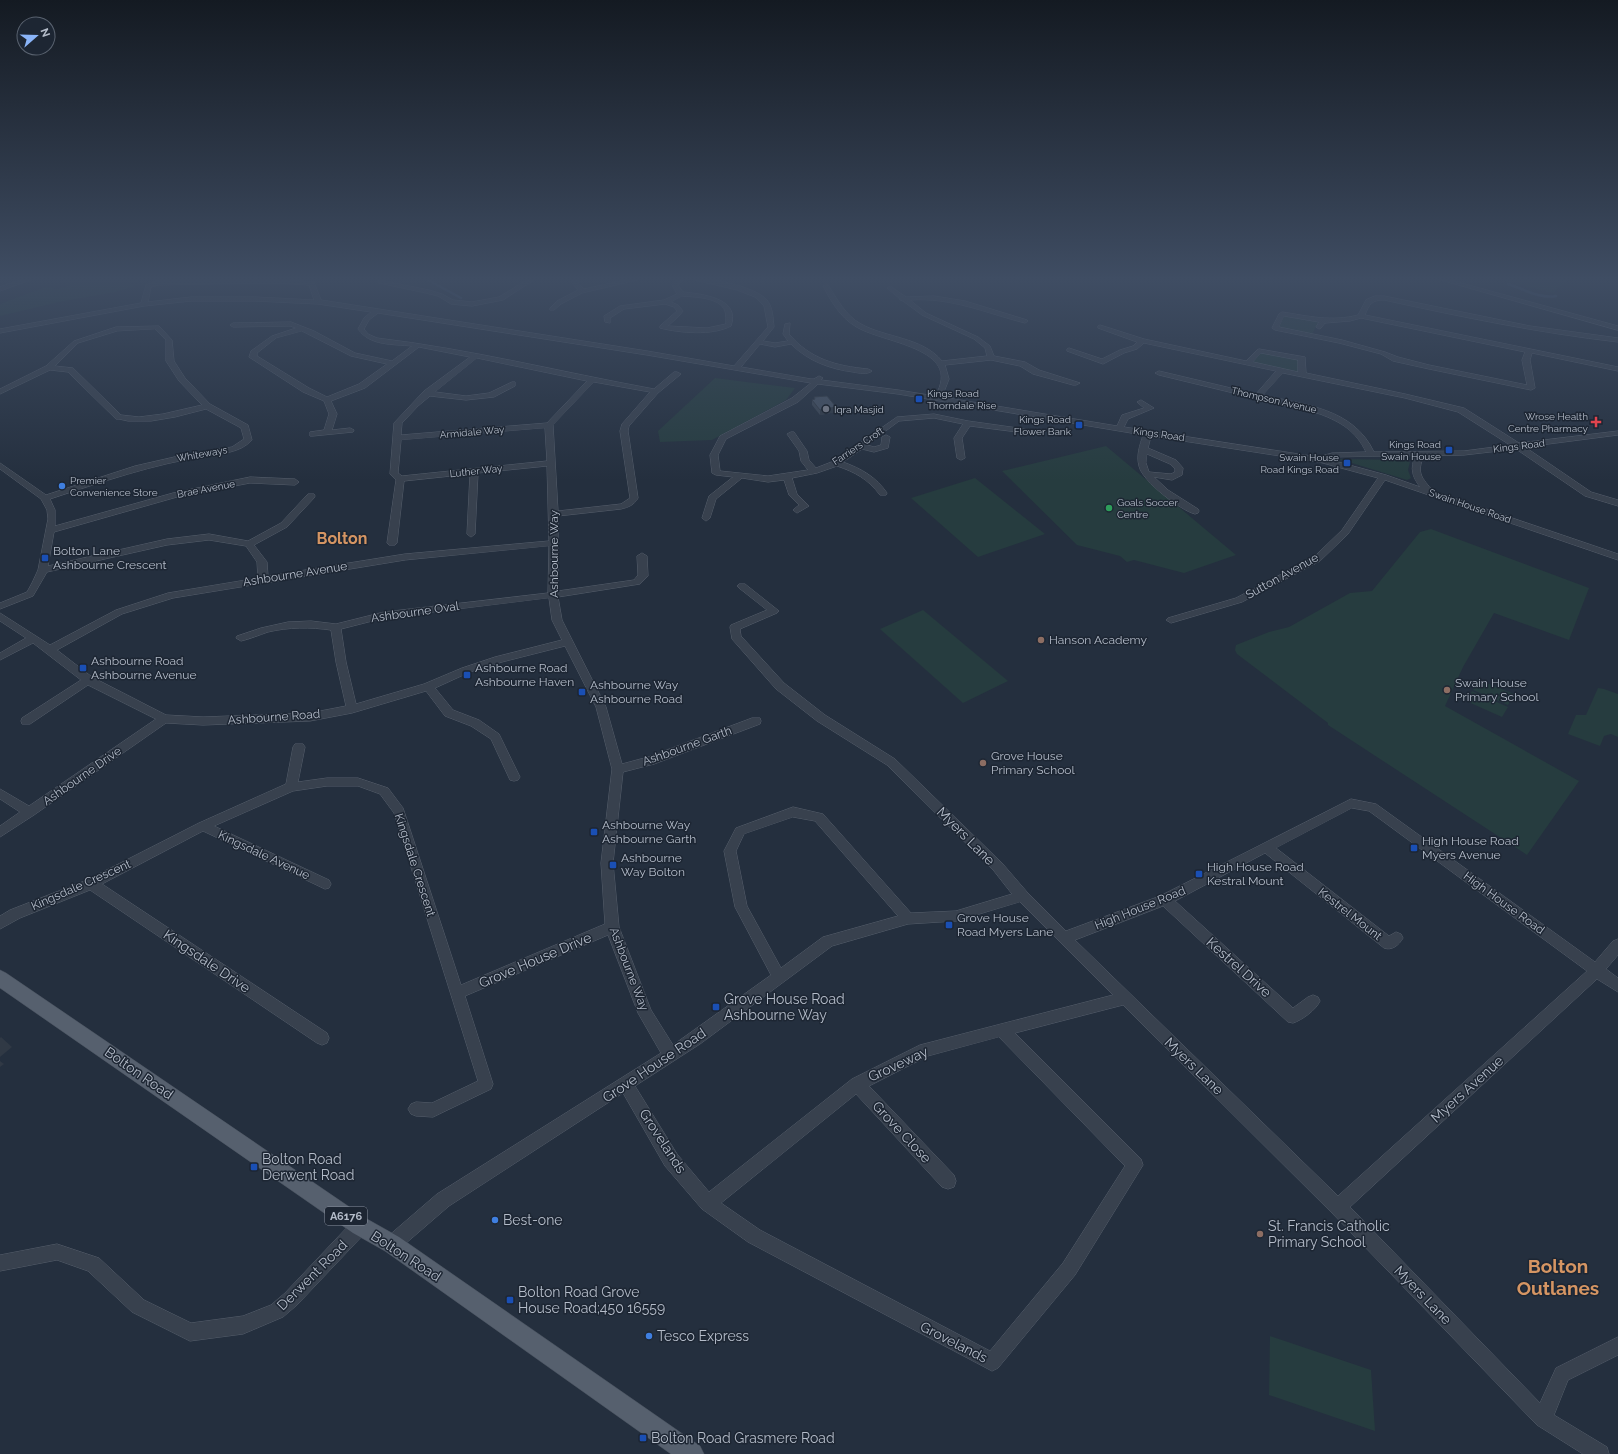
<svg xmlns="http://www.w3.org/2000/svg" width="1618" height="1454" font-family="Raleway,sans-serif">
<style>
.green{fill:#263c3f}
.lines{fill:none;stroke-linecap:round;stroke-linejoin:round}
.stream{stroke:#394c67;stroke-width:2.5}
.minor-casing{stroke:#565f6c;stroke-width:1}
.major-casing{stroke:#414a57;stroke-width:1}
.minor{fill:#38414e;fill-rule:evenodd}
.major{fill:#56606e;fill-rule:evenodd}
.wall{fill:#3b4654}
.shaded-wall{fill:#303945}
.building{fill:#455162;stroke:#303945}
.transit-dot{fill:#1a4fb4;stroke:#1d2633;stroke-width:1.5}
.worship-dot{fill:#6b7280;stroke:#1d2633;stroke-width:1.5}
.health-dot{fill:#e0444e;stroke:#1d2633;stroke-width:1.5}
.shop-dot{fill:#3f7fe0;stroke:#1d2633;stroke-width:1.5}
.leisure-dot{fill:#2e9e5b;stroke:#1d2633;stroke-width:1.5}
.education-dot{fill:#8d6e63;stroke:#1d2633;stroke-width:1.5}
.labels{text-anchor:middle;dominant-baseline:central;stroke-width:3;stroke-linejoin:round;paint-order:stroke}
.far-poi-label{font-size:10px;fill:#b4bcc9;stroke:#1d2633;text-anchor:start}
.far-street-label{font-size:10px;fill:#b4bcc9;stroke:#1d2633}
.shield{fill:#1d2633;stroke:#878f9c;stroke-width:1}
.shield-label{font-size:11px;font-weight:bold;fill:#b4bcc9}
.poi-label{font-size:12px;fill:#b4bcc9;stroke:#1d2633;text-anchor:start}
.street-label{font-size:12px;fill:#b4bcc9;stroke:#1d2633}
.near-street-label{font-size:14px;fill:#b4bcc9;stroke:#1d2633}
.near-poi-label{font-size:14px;fill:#b4bcc9;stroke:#1d2633;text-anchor:start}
.district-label{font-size:16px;font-weight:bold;fill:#d59563;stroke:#1d2633}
.near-district-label{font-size:19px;font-weight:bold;fill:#d59563;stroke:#1d2633}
</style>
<rect width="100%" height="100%" fill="#242f3e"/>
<g class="green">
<path d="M70,278H147L130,284L135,286L116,292L59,302L0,316V304L45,287L58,289L70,285L60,281Z"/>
<path d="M1494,278H1572L1559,287L1553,293Z"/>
<path d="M1285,315L1319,321L1312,334L1278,328Z"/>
<path d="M1261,352L1299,360V372L1252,363Z"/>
<path d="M715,378L795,388L786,400L712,440L660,442L658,431Z"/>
<path d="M1106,446L1236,555L1184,573L1134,560L1127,562L1120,556L1077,545L1002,471Z"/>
<path d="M1339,459L1404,460L1410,462L1408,470L1411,478L1407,480Z"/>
<path d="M975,478L1045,534L978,557L911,498Z"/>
<path d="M1431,529L1589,588L1569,640L1494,613L1463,667L1445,706L1579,781L1527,855L1328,725V723L1237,654L1235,650L1236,645L1269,632L1289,627L1350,593L1372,591L1420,532Z"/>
<path d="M923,610L1008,681L963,703L880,629Z"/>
<path d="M1479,680L1514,694L1508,705L1473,690Z"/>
<path d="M1598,688L1604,689L1618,694V737L1611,734L1604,736L1600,746L1568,734L1576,715H1586Z"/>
<path d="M1472,691L1508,707L1502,717L1466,701Z"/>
<path d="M1270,1336L1371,1370L1375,1431L1269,1395Z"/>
</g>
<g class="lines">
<g class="stream">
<path d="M427,278L428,280L461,298"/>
<path d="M1508,284C1524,289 1539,299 1556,296"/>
</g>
<defs>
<g id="minor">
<path d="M28,278H36L0,291V287Z"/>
<path d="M377,278H383L384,281L429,290L442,294L453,300L472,302L499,297L530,278H537L503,300L472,306L451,304L438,296L426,293L379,283Z"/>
<path d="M574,278H580L578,283L584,289L635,278L641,279L582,293L561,304L554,310H550V308L557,301L578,290L572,283Z"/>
<path d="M678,278H685L678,285L683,292C702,294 741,298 731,326C712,336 680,333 660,328V326L677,311L674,307L665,304L624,309L610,318V323L605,322L604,316L620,306L664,300L677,294L672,285ZM682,296C694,297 720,297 725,311C726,315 726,320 726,324L707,328L668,326L679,316L683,311L678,305L671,302Z"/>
<path d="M687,278C704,276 755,286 767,300C773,308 773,318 774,327L763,341L775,343L788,341L783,334L785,324L790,323L789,334C810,359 836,366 868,369L872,371C867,375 859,373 853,372C830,369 808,361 791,344L775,347L760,344L741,367L811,379H814L819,376L823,378L821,380L898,390L935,396C965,347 880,343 855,326C840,317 831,301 823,286L826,284L828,285C837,299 846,316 861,324C886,338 922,337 942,361L987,356L985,348L974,339L922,315L903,301L900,300L899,298L887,288L890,286L906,297L934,296L965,301L1027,320L1028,321L1025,323C986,313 951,297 910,300L926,313L978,337L990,346L994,356L1025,362L1039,370L1080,383L1076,385H1073L1033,374L1020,366L991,360L945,365L949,379L942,397L1117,426L1122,415L1144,408L1137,402L1141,400L1154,408L1128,419L1124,427L1318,457L1332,453L1366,452C1356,431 1341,422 1320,414L1159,375L1155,373L1159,371L1256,394L1276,371L1144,343L1137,349L1124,353L1103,364L1067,351V349L1069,348L1102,359L1120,350L1133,346L1137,342L1098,328V326L1100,325L1144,339L1246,361L1257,350L1259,349L1305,357L1306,373L1405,394L1464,408L1519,443L1618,431V435L1525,447L1591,492L1618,500V506L1585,496L1516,449L1464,455L1424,456C1416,473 1422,478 1433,491L1618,554V560L1385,480L1348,534L1320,561L1242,602L1171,623L1166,620L1168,618L1236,598L1314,557L1342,530L1378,478L1319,462L1151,436L1148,448L1176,460L1183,468L1182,475L1172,480L1154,477L1168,490L1198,509L1199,511L1198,513L1195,514C1180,510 1142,481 1139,466C1136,455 1140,445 1143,435L898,394L818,384L798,402L726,439L718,455L720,471L768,476L808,470L801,461L799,451L787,434L791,432H794L807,451L809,460L816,468L834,461L897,417L934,414L968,421L1025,429L1029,431L1025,433L970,426L962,438L965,458L961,460L957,458L954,438L963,424L934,418L899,421L867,445L874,447L881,445L882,437L886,435L890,437L888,448L874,452L862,449L843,462C862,469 876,477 887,493L886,495H880C868,479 855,472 837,466L817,473L792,478L797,494L809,506L797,513L793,510L799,505L789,495L784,480L768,482L742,478L716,499L710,518L706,521L702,518L709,496L733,477L716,475L712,473L710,455L720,436L792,398L811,383L647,355L378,313L369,320L364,329L368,334L377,338C470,349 561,372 654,389L674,372H677L681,374L658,393L629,426L628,431L638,498C634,505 629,507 621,509L558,516V591L634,580L638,575L637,556L642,553L647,556L648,576L640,584L558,597L562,620L606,707L622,764L648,757L752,718H760L761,721L760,724L654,764L623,772L613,863L619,927L651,1010L673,1045L771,975L735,907L724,851L736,828L793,807L823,814L911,913L956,911L1012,894L994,871L887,765L817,721L776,689L732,639L730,627L731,625L767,610L739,588L737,586L739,584H745L779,611L777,613L740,629L741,636L784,683L825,715L895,759L1002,863L1027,892L1066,931L1160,896L1351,799L1376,804L1595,962L1613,941L1618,939V955L1606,969L1618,978V992L1597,979L1350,1207L1540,1403L1556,1368L1618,1337V1355L1568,1380L1554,1415L1607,1447L1609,1454H1583L1537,1425L1332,1213L1123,1005L1015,1033L1141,1159L1143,1165L1075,1275L998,1368L992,1371L748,1242L702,1209L665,1166L623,1093L449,1206L398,1250L392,1252L386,1250L384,1244L386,1238L437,1194L661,1053L638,1013L608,935L465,996L493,1084L491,1089L433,1117L416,1116L411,1114L408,1109L411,1104L416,1102L432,1103L478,1081L394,813L380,794L358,786H327L293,791L214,826L329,880L331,884L329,888L325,889L203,831L102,884L327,1033L329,1038L327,1043L322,1045L317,1043L90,890L20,918L0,929V916L10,910L87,880L199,823L286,784L293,747L295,744H303L305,747L298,782L327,778H358L388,788L403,808L461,985L605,924L601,863L612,769L596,707L565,646L502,662L470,672L435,688L453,710L479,720L499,734L520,777L518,780L514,781L510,780L491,739L471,726L445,716L426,691L352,713L310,721L203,725L166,723L34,815L0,837V826L20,812L0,799V789L29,806L156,719L88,685L30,724H22L21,721L22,718L81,680L33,643L0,660V653L26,638L0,621V613L50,645L116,610L168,593L258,578L257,562L246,546L209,540L167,545L47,572L33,596L0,609V603L27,592L32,583L38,570L48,519L47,510L41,499L0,469V463L46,495L135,466L183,455L232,447L244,439L241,428L206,409L175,417L151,421H128L119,419H116L68,372L50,370L0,394V389L46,366L74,341L116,327L159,326L172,340L174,361L185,378L210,404L248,425L252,440C240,453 223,453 207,456C153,464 102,482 50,499L55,510V526L173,493L250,477L295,479L299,482L295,485L250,483L177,497L54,532L48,566L167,539L209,534L248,541L281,523L308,494H314L315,496L314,498L287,527L254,545L267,562L268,576L405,554L549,541L547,466L478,473L475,534L471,537L467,534L470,474L404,481L397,543L395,545H389L387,543L396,480L390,474L394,423L424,391L470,357L419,347L365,388L331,401L337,414L332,430L350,428L354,430L353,432L313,436H310V432L324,430L329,414L324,401L303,392L249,357L251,351L272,336L296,328L290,326L233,327L230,325L233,323L291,322L314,331L355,353L392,361L412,346C392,344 370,346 358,329L364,318L371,312L318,304L255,301H191L144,306L0,333V329L141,303L146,285L160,280L273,279L314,282L321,300L647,351L734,366L768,327L764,306L755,297L737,290ZM273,283L309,285L314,300L255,297H191L148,302L151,287L158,285ZM155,329L166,340V361L179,381L202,405L163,414L139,417L121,415L73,368L55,366L78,343L117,331ZM302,331L351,356L387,364L359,384L327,397L309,388L257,356V353L276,338ZM1261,353L1298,360V372L1253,362ZM477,358L587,381L547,423L401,435L402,423L418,406L430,396L466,400L494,397L515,386V382H512L489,393L466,396L435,392ZM1283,373L1405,398L1458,412L1510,445L1464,451L1374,452C1353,408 1305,405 1263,395ZM594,382L650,392L622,424L620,431L630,498L621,504L558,511L553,425ZM545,428L547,461L402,476L398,473L401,440ZM1147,454L1170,464L1175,469V472L1171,474L1149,472L1146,463ZM1415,456C1410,469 1412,476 1420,487L1386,475L1327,459L1333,457ZM549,546L548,593L384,612L336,624L311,621L288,622L261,628L237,636L236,638L241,641C250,639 259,635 268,632C289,627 310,627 331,630L336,662L346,706L310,713L203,717L166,715L92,677L57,650L122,614L173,598L405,560ZM549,598L552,620L562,640L495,657L462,668L424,684L356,704L346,662L341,629L384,618ZM1352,808L1369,811L1587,971L1338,1196L1075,940L1163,906L1288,1022L1293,1023C1302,1020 1316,1010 1320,1001L1318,997L1313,995L1308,997L1293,1008L1175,901L1265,853L1384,948C1392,951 1399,945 1403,938L1401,934L1396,932L1389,936L1276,848ZM793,817L815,821L898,916L823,937L781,968L747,906L736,851L744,834ZM1020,902L1113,995L920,1045L852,1079L709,1192L677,1154L635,1086L700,1044L832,946L908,924L956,921ZM999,1037L1125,1166L1063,1263L990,1351L760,1230L721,1203L856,1094L942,1187L948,1189L954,1187L956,1181L954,1175L869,1086L928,1056Z"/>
<path d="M1434,278H1443L1618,326V330Z"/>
<path d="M1375,296H1384L1530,326L1618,338V342C1539,333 1462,317 1384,300C1372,300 1369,304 1365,315L1618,367V371L1532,353L1530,360L1535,388L1531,390L1429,369L1393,361L1381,354L1339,343L1275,330L1272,328L1279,314L1282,312C1308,316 1332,322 1358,315L1366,300ZM1284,316L1319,322L1316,327L1319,329L1321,328L1325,323L1350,321L1361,318L1525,352L1522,360L1527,385L1429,365L1398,357L1385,352L1342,340L1279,327Z"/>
<path d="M360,1218L366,1220L368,1226L366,1232L297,1305L283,1317L243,1334L190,1341L132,1312L88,1271L57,1260L0,1271V1255L57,1244L99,1258L144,1300L191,1323L243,1316L271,1305L285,1293L354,1220Z"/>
</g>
<path id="major" d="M0,970L6,973L367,1219L399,1237L700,1446L704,1454H671L385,1251L353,1233L0,988Z"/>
</defs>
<use href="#minor" class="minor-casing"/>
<use href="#major" class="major-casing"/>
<use href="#minor" class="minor"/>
<use href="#major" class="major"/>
</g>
<path class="wall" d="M814,397L836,407V412L820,415L812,405V400H814Z"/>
<g class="shaded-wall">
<path d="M836,407V412L820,415V410Z"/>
<path d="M1,1037L12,1047L0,1057V1038Z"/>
<path d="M0,1061L4,1064L0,1067Z"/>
</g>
<path class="building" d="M827,396L836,407L820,410L812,400L815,399L814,397Z"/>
<linearGradient id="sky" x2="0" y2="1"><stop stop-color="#141a22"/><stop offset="0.58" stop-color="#3f4d63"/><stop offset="1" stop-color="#3f4d63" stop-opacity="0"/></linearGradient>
<rect width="1618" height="481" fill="url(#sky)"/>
<g class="transit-dot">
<rect x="915" y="395" width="8" height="8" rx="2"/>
<rect x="1075" y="421" width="8" height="8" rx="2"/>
<rect x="1445" y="446" width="8" height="8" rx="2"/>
<rect x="1343" y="459" width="8" height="8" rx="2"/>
<rect x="41" y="554" width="8" height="8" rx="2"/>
<rect x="79" y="664" width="8" height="8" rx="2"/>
<rect x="463" y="671" width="8" height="8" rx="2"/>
<rect x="578" y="688" width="8" height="8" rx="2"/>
<rect x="590" y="828" width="8" height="8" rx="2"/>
<rect x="1410" y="844" width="8" height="8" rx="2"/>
<rect x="609" y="861" width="8" height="8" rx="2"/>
<rect x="1195" y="870" width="8" height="8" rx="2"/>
<rect x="945" y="921" width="8" height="8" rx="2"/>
<rect x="712" y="1003" width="8" height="8" rx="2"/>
<rect x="250" y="1163" width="8" height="8" rx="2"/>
<rect x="506" y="1296" width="8" height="8" rx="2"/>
<rect x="639" y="1434" width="8" height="8" rx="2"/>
</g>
<circle class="worship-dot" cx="826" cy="409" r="4"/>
<path class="health-dot" d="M1594 416h4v4h4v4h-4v4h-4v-4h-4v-4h4z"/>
<g class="shop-dot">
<circle cx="62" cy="486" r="4"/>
<circle cx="495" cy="1220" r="4"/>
<circle cx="649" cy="1336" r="4"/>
</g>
<circle class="leisure-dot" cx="1109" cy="508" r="4"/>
<g class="education-dot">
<circle cx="1041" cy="640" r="4"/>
<circle cx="1447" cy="690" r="4"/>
<circle cx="983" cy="763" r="4"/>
<circle cx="1260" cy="1234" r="4"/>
</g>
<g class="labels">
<g class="far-poi-label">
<text x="927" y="393">Kings Road<tspan x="927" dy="12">Thorndale Rise</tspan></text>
<text x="834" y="409">Iqra Masjid</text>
<text x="1588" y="416" text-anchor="end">Wrose Health<tspan x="1588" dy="12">Centre Pharmacy</tspan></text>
<text x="1071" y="419" text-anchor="end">Kings Road<tspan x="1071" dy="12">Flower Bank</tspan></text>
<text x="1441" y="444" text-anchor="end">Kings Road<tspan x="1441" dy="12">Swain House</tspan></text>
<text x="1339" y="457" text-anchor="end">Swain House<tspan x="1339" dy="12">Road Kings Road</tspan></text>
<text x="70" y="480">Premier<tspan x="70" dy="12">Convenience Store</tspan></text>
<text x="1117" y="502">Goals Soccer<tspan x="1117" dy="12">Centre</tspan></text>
</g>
<g class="far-street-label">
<text transform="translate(1274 400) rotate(13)">Thompson Avenue</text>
<text transform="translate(472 432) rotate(-5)">Armidale Way</text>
<text transform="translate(1159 434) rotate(8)">Kings Road</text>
<text transform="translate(858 446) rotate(-34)">Farriers Croft</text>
<text transform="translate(1519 446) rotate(-7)">Kings Road</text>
<text transform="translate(202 454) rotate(-10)">Whiteways</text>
<text transform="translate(476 471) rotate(-6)">Luther Way</text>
<text transform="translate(206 489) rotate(-11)">Brae Avenue</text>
<text transform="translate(1470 506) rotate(19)">Swain House Road</text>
</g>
<rect class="shield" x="325" y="1207" width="42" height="18" rx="3"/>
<g class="shield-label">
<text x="346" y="1216">A6176</text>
</g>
<g class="poi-label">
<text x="53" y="551">Bolton Lane<tspan x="53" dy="14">Ashbourne Crescent</tspan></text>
<text x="1049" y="640">Hanson Academy</text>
<text x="91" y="661">Ashbourne Road<tspan x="91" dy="14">Ashbourne Avenue</tspan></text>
<text x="475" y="668">Ashbourne Road<tspan x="475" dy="14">Ashbourne Haven</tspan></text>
<text x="1455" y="683">Swain House<tspan x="1455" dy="14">Primary School</tspan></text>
<text x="590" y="685">Ashbourne Way<tspan x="590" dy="14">Ashbourne Road</tspan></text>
<text x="991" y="756">Grove House<tspan x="991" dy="14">Primary School</tspan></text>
<text x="602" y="825">Ashbourne Way<tspan x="602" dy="14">Ashbourne Garth</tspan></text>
<text x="1422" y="841">High House Road<tspan x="1422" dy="14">Myers Avenue</tspan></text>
<text x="621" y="858">Ashbourne<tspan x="621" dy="14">Way Bolton</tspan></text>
<text x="1207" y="867">High House Road<tspan x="1207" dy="14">Kestral Mount</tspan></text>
<text x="957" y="918">Grove House<tspan x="957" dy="14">Road Myers Lane</tspan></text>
</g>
<g class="street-label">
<text transform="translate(554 554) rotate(-90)">Ashbourne Way</text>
<text transform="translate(295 574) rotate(-9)">Ashbourne Avenue</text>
<text transform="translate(1282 576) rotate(-29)">Sutton Avenue</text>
<text transform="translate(415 612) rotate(-8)">Ashbourne Oval</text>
<text transform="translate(274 717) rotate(-4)">Ashbourne Road</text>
<text transform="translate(687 746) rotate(-20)">Ashbourne Garth</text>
<text transform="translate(82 776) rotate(-35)">Ashbourne Drive</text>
<text transform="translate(264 855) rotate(25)">Kingsdale Avenue</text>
<text transform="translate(415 865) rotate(72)">Kingsdale Crescent</text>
<text transform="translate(81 885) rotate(-24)">Kingsdale Crescent</text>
<text transform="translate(1504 903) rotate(36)">High House Road</text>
<text transform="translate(1140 908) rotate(-22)">High House Road</text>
<text transform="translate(1350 914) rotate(38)">Kestrel Mount</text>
<text transform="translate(629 969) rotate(69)">Ashbourne Way</text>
</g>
<g class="near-street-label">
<text transform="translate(966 836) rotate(45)">Myers Lane</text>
<text transform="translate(535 960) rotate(-23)">Grove House Drive</text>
<text transform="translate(207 961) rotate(34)">Kingsdale Drive</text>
<text transform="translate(1239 967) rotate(42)">Kestrel Drive</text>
<text transform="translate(898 1064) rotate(-25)">Groveway</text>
<text transform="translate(654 1065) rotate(-34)">Grove House Road</text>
<text transform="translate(1194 1066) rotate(44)">Myers Lane</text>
<text transform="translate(139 1073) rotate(35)">Bolton Road</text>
<text transform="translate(1467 1089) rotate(-42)">Myers Avenue</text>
<text transform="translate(902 1132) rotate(47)">Grove Close</text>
<text transform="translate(663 1141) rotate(57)">Grovelands</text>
<text transform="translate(406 1256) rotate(33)">Bolton Road</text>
<text transform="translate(312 1275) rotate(-45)">Derwent Road</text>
<text transform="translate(1423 1295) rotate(46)">Myers Lane</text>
<text transform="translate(954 1342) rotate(27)">Grovelands</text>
</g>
<g class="near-poi-label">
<text x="724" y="999">Grove House Road<tspan x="724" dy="16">Ashbourne Way</tspan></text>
<text x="262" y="1159">Bolton Road<tspan x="262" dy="16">Derwent Road</tspan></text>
<text x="503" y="1220">Best-one</text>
<text x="1268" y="1226">St. Francis Catholic<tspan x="1268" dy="16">Primary School</tspan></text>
<text x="518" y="1292">Bolton Road Grove<tspan x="518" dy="16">House Road;450 16559</tspan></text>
<text x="657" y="1336">Tesco Express</text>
<text x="651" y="1438">Bolton Road Grasmere Road</text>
</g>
<g class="district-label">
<text x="342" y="538">Bolton</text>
</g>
<g class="near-district-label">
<text x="1558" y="1266">Bolton<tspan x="1558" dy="22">Outlanes</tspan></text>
</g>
</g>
<g transform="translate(36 36) rotate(70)"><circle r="19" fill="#1d2633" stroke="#59626f"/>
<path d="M0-3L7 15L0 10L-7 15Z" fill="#8ab4f8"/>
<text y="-6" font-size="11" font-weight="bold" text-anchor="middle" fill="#b4bcc9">N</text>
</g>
</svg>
